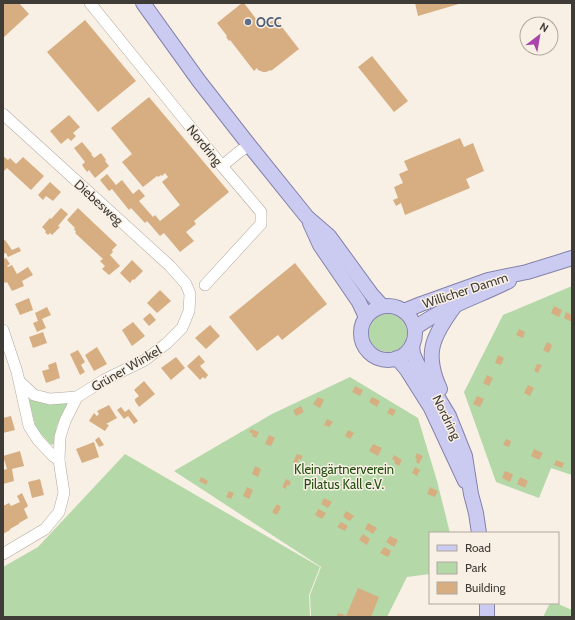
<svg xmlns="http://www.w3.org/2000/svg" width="575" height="620" font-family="Cabin,sans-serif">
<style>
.green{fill:#b4d8a8}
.building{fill:#d6ae82}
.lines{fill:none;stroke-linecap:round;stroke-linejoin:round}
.minor-casing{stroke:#b1a99e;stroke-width:12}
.major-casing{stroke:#8482ab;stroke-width:16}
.minor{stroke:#fff;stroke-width:11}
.major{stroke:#cbcbf2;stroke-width:14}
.service-dot{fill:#5c6f8a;stroke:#f9f0e5;stroke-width:1.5}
.labels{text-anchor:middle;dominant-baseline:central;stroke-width:3;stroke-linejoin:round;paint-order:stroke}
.service-label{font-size:13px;font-weight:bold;fill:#4e5e75;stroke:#f9f0e5;text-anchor:start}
.street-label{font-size:13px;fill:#3f3c37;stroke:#f9f0e5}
.park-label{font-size:13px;fill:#224f0f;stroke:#f9f0e5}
</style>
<rect width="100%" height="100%" fill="#f9f0e5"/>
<g class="green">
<path d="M572,286V475L551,468L539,498L496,482L464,392L503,315Z"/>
<circle cx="388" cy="333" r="19"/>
<path d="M350,377L418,418L437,481L450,533H430V574L407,577L387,617H311L310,595L321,567L174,471L272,414Z"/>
<path d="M30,399L66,402L69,406L57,425L54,444L51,445L36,428L29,401Z"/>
<path d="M125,454L320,567L309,595L310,617H3V567L38,547Z"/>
<path d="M550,603H556L572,610V617H543Z"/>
</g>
<g class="building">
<path d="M3,3H19L29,14L3,38Z"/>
<path d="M242,3H244L263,28L275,18L299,49L271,71V70L266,72H263L258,70L257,68L254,71L230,40L229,41L226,37L227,36L217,23Z"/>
<path d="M415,3H462L418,16Z"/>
<path d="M85,20L136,81L98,112L47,52Z"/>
<path d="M372,56L408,101L394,112L358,67Z"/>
<path d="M149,97L229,192L194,221L196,224L186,232L194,241L180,252L164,233L160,236L147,221L145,223L131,208L129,210L112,189L109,191L100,180L107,174L116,185L122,180L133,194L139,189L145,196L139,201L153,217L155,215L160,221L180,205L162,182L168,177L165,173L162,176L161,175L158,177L157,176L143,187L122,162L132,154L111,128Z"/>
<path d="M69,115L80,127L73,133L76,136L71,141L68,138L61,144L50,131Z"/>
<path d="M460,138L464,147L473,143L484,171L466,179L470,188L405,215L401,203L396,206L393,200L398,198L394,187L403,183L399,174L408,170L404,161Z"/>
<path d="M82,142L92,154H91L94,158L101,153L106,160L105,161L109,166L95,178L89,170L87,172L82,165L85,162L74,148Z"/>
<path d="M3,156L8,160L10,158L16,164L23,157L44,176L31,190L7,168L3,172Z"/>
<path d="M50,182L61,192L53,201L46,196L43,200L38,195Z"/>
<path d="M61,208L68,214L58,226L60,227L52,235L50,233L48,235L45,232L46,231L42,227L50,218L51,219Z"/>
<path d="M78,208L117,245L112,250L113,252L110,255L120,266L109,275L102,269L105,266L100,261L103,259L75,233L76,232L74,229L75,228L67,220Z"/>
<path d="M5,240L12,250L19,247L21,251L8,257L6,253L3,254V241Z"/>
<path d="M6,258L10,264L7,266L8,267L12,265L17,274L28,267L33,275L22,281L24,286L12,291L7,282L5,283L3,280V259Z"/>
<path d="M132,260L143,271L134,280L133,279L130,283L120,273Z"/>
<path d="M295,263L327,304L282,340L278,335L257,351L229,317Z"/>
<path d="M160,290L171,301L157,313L147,303Z"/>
<path d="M29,298L33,310L20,315L15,304Z"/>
<path d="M554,306L562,310L559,317L551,313Z"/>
<path d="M47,307L51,315L42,319L46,328L37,332L33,323L38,321L35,313Z"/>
<path d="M566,312L572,315V322L564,318Z"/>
<path d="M150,313L156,320L149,326L143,319Z"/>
<path d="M133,322L145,336L132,346L122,330Z"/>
<path d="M210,325L220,336L206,349L195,338Z"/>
<path d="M519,329L525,332L523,338L516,335Z"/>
<path d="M43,332L47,343L33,348L29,337Z"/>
<path d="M547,342L552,345L549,353L543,350Z"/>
<path d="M97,347L107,364L94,371L85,355Z"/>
<path d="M78,350L85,362L81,365L85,372L80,375L70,354Z"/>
<path d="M199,355L205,362L200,366L208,375L205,379L203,377L200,380L187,366Z"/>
<path d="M498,355L504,358L501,365L495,363Z"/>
<path d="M176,357L185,368L171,380L161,368Z"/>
<path d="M56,362L60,378L46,383L42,371L49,369L48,365Z"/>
<path d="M537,364L542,365L538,373L534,371Z"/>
<path d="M487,375L493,378L489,386L483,383Z"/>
<path d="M144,381L155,394L139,407L135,401V399L139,396L134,390Z"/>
<path d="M528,385L534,388L530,396L524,393Z"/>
<path d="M355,386L363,390L360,396L352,392Z"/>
<path d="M477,396L484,399L480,407L473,404Z"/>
<path d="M318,397L324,400L320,408L313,404Z"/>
<path d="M372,397L380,401L377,407L369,402Z"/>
<path d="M109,405L117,418L106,424L109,425L105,431L89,421L94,413L97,416L99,414L97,411Z"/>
<path d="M301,406L304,412L296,416L293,410Z"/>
<path d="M121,407L125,412L129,409L138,421L134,424L128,416L124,419L117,410Z"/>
<path d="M390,408L396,410L393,416L387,413Z"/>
<path d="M11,416L15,430L3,433V418Z"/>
<path d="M327,419L333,422L329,427L324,425Z"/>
<path d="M251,429L259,432L256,438L252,436L253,434L249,432Z"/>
<path d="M348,430L354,433L350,439L345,436Z"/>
<path d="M269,435L275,438L271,446L265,444Z"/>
<path d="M99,437L104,445L99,447L95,440Z"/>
<path d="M506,439L511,441L509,447L503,445Z"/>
<path d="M94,442L99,457L82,463L76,449Z"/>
<path d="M373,444L382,448L378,456L369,451Z"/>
<path d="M534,449L543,453L539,460L531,456Z"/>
<path d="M20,451L24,466L12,469L14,481L3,484V470L7,469L3,456Z"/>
<path d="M417,453L423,456L419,464L416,462L417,459L415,458Z"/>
<path d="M297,454L303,456L301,460L299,459L297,464L293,462Z"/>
<path d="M394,455L402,460L399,466L394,463L395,461L392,459Z"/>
<path d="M556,460L564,463L562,468L554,465Z"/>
<path d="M255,466L261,469L258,477L252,474Z"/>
<path d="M415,467L420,470L417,476L412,473Z"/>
<path d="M505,471L513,474L510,482L502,478Z"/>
<path d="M201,477L208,481L206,485L199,481Z"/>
<path d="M520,477L528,481L525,488L517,484Z"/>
<path d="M40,479L44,495L32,498L28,482Z"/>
<path d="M286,479L291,482L289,486L287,485L286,489L282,487Z"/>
<path d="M247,487L253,490L249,499L243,496Z"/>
<path d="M430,487L438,491L435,497L427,494Z"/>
<path d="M229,491L234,493L231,499L226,497Z"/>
<path d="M22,493L28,506L24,509L28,518L19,523V524L10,529V530L3,534V506L9,503L11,506L20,502L17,496Z"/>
<path d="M324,498L332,502L328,508L321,504Z"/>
<path d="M277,504L281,507L277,515L272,512Z"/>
<path d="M318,509L326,513L322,519L315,515Z"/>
<path d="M346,511L354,516L350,521L343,517Z"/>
<path d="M341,522L348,526L345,531L337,527Z"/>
<path d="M368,523L377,528L373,534L365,529Z"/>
<path d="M363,534L370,539L367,545L359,540Z"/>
<path d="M390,536L398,540L394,547L386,542Z"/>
<path d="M384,547L391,551L388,557L380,553Z"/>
<path d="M358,588L379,597L371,617L346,616Z"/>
<path d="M338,613L345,615L344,617H336Z"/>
</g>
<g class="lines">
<defs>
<g id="minor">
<path d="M90,3L222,166L261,212V224L205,285"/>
<path d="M3,114L170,266L186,284L190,294L189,311L182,328L167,343L145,360L104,380L77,397L65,421L60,437L59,460L64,493L59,512L45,529L3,554"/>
<path d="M222,166L239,152L249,145"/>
<path d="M3,330L17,372L29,426L38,440L53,456L59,460"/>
<path d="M20,382L34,395L50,399L77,397"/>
</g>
<g id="major">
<path d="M143,3L199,81L249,145L307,217L329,236L372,295L382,306"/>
<path d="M310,223L320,245L359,302L366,317"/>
<circle cx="388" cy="333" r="27"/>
<path d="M404,311L421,304L488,280L527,272L572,258"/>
<path d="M415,328C444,307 477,297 509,281"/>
<path d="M412,345L413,354L417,363L449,416L465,456L471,494L476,513L479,533"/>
<path d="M397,358L407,370L431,408L465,481"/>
<path d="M440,389C424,354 432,337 454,307"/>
<path d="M487,603V617"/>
</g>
</defs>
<use href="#minor" class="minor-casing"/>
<use href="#major" class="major-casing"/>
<use href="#minor" class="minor"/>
<use href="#major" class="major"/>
</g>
<circle class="service-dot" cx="248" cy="22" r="4"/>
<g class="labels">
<g class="service-label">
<text x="256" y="22">OCC</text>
</g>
<g class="street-label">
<text transform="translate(205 145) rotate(51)">Nordring</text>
<text transform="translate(99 202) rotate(42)">Diebesweg</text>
<text transform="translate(465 290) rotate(-18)">Willicher Damm</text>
<text transform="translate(126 368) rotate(-30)">Grüner Winkel</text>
<text transform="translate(447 417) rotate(64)">Nordring</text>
</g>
<g class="park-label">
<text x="344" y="469">Kleingärtnerverein<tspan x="344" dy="15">Pilatus Kall e.V.</tspan></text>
</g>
</g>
<rect width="575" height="620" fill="none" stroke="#3f3c37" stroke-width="8"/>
<rect x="429" y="532" width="130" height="72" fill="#f9f0e5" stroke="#afa89f"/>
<rect x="437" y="545" width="20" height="6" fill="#cbcbf2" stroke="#afa89f"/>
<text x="465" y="552" font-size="12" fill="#3f3c37">Road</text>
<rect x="437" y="562" width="20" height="12" fill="#b4d8a8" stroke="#afa89f"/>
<text x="465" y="572" font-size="12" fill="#3f3c37">Park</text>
<rect x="437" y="582" width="20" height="12" fill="#d6ae82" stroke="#afa89f"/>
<text x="465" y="592" font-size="12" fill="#3f3c37">Building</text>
<g transform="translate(539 36) rotate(31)"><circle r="19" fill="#f9f0e5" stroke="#afa89f"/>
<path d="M0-3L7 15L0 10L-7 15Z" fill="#a944aa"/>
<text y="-6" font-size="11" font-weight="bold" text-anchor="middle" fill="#3f3c37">N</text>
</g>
</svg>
